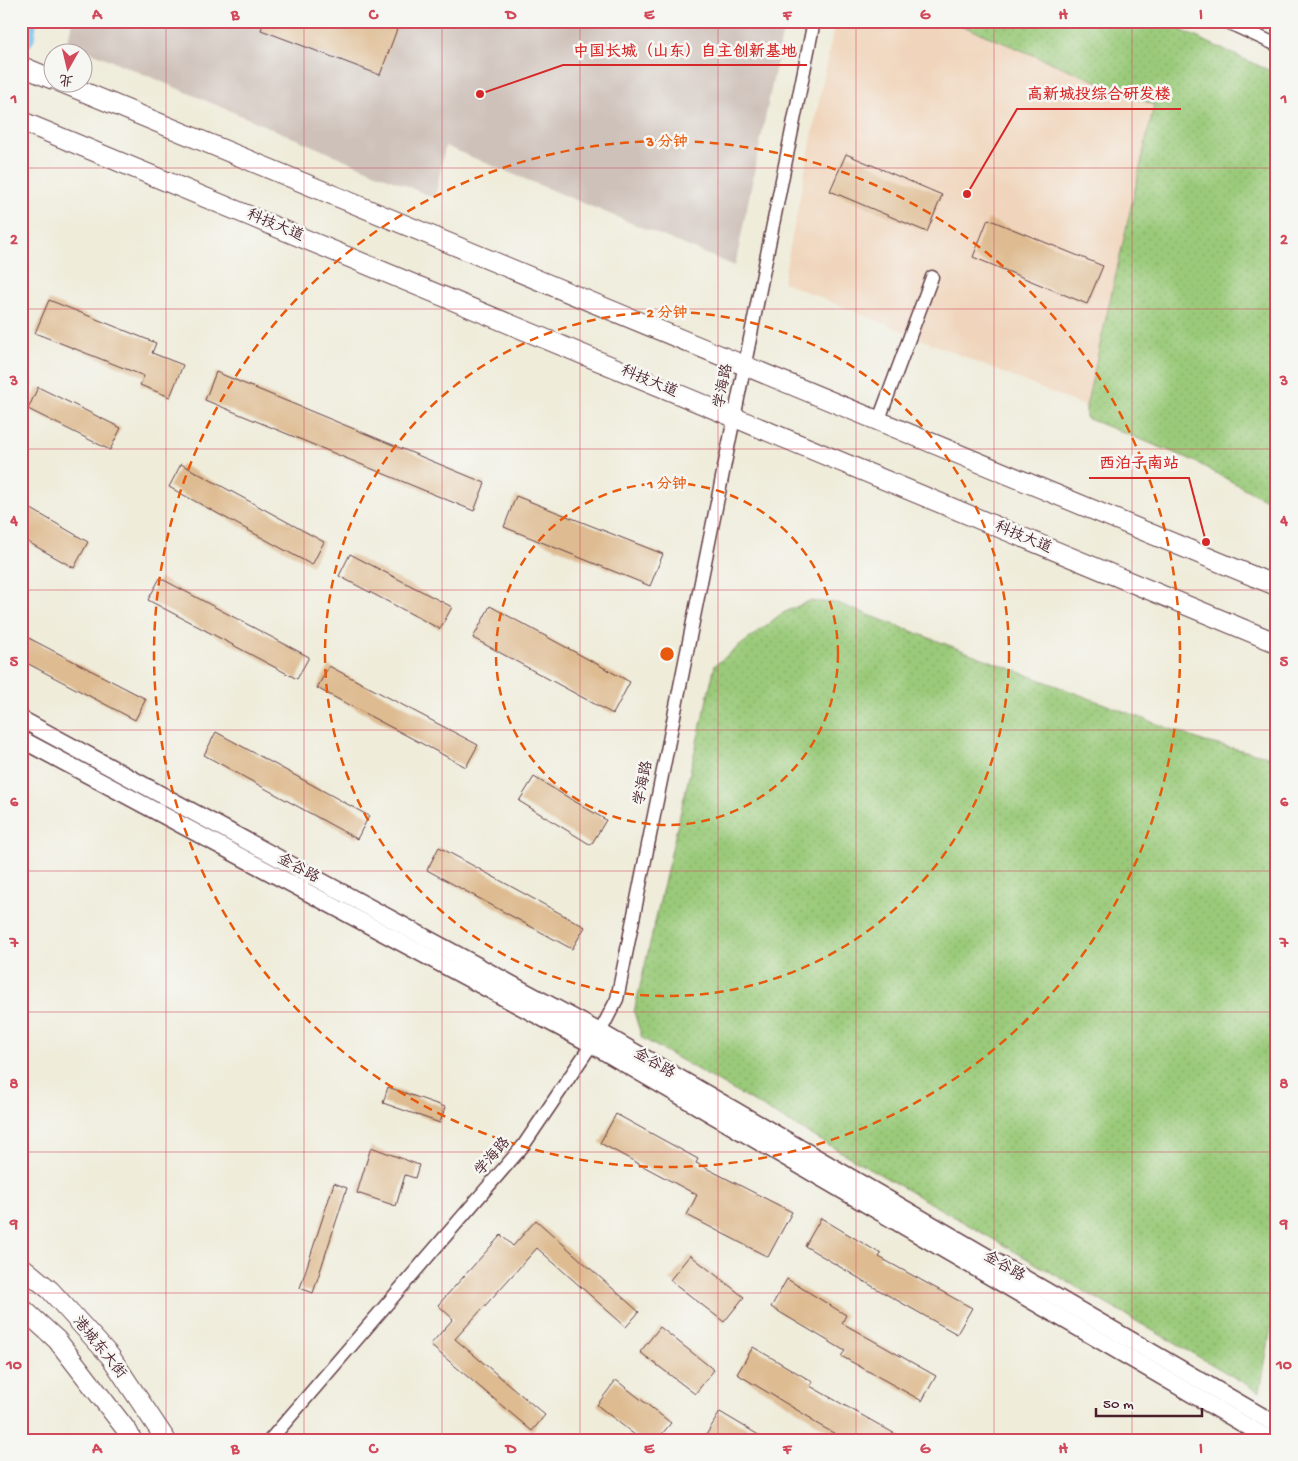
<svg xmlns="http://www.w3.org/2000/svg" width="1298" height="1461" font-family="'Gochi Hand','LXGW WenKai TC',sans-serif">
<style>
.built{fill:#f0d5bc}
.industrial{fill:#cec1b9}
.grass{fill:url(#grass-dots);stroke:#727452}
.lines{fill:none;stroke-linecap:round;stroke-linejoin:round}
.river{stroke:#6fbce9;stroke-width:26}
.building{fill:#debb91}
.minor-casing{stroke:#633e45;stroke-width:15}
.tertiary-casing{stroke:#633e45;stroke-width:19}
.secondary-casing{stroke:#633e45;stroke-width:21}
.minor{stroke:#fff;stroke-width:12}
.tertiary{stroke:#fff;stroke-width:16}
.secondary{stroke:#fff;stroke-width:19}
.grid{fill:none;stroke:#d1495b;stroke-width:1;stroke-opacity:0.55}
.ring{fill:none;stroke:#e8590c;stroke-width:2.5;stroke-dasharray:9 6}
.labels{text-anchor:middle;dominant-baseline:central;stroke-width:5;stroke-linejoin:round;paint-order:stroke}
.street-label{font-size:15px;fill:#4a1f2b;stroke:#f6f6f2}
.centre{fill:#e8590c;stroke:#f6f6f2;stroke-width:2.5}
.ring-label{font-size:15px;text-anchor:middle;font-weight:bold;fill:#e8590c;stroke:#f6f6f2;stroke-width:5;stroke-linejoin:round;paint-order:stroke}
.leader{fill:none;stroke:#d62828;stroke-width:2}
.callout-dot{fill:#d62828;stroke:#f6f6f2;stroke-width:2}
.callout-label{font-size:16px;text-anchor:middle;font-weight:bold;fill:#d62828;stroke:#f6f6f2;stroke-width:5;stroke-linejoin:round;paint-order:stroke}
.neatline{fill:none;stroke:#d1495b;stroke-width:2}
.grid-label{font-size:16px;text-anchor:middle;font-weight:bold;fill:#d1495b}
</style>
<defs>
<pattern id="grass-dots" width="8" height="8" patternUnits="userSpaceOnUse" patternTransform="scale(1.25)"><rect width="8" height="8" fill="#9aca79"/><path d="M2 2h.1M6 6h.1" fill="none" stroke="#86ad69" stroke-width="1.8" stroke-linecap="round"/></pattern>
</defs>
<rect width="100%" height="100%" fill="#f6f6f2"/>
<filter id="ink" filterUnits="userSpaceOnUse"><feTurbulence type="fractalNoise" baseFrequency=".02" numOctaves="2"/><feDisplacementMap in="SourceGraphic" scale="10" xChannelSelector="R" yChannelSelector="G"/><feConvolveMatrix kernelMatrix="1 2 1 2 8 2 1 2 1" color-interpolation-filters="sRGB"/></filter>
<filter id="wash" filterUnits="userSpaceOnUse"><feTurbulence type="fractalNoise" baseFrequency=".0096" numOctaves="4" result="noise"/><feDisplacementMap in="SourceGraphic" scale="20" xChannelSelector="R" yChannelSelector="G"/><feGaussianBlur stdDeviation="1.12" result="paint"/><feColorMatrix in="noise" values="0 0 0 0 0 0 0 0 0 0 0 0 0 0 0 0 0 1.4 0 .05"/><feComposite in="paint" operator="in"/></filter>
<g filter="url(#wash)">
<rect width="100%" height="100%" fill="#efecda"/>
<path class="built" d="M835,21H951L1154,105L1086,407L783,282Z"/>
<path class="industrial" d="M72,21H785L735,266L445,146L435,198L68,42Z"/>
<g class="grass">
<path d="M951,21H1161L1277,74V506L1190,459L1086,418V407L1154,105Z"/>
<path d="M809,601L837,603L1205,742L1277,758V1294L1260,1392L642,1038L634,1012L715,665L781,614Z"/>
</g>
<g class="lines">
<path class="river" d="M22,36L24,21"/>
</g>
<g id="blocks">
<g class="building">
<path d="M264,21H400L380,75L261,30Z"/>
<path d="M846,154L942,195L927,232L830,191Z"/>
<path d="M988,219L1103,266L1087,304L973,257Z"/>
<path d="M49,300L156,343L152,353L183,365L170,397L140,385L144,376L35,333Z"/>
<path d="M216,372L485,483L474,511L205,400Z"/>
<path d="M38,387L121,428L110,450L28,409Z"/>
<path d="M181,464L324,542L312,565L169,487Z"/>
<path d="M516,496L663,554L650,586L504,527Z"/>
<path d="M21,503L88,542L74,568L21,538Z"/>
<path d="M350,554L452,607L440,629L339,576Z"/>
<path d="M160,578L309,657L297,679L148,600Z"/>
<path d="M490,606L630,682L613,714L473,638Z"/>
<path d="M21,634L146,699L135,720L21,660Z"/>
<path d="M329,666L478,745L466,767L317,688Z"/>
<path d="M216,732L369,816L357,839L204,755Z"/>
<path d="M534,777L606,820L591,845L519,801Z"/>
<path d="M439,847L585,927L572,949L427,870Z"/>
<path d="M388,1087L445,1107L440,1123L383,1103Z"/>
<path d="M616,1114L698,1159L696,1163L792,1212L768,1257L687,1215L697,1195L600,1143Z"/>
<path d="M371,1147L419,1165L415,1178L405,1175L396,1206L357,1193Z"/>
<path d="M334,1183L347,1188L313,1293L300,1288Z"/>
<path d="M821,1218L881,1254L879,1257L972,1308L957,1334L877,1289L805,1246Z"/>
<path d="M536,1220L639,1312L626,1327L537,1248L455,1339L545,1415L532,1431L430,1345L453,1319L438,1305L501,1235L513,1246Z"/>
<path d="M690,1255L744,1297L724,1322L670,1280Z"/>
<path d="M787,1279L846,1315L842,1323L936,1376L922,1401L841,1356L845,1351L771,1307Z"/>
<path d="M660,1327L714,1370L695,1394L640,1352Z"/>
<path d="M753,1347L813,1382L810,1386L906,1440H846L812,1421V1419L737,1374Z"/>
<path d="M616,1380L671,1423L657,1440H641L597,1405Z"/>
<path d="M720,1412L767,1440H703Z"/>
</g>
</g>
</g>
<g filter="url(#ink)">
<use href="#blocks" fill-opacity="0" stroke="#633e45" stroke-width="1"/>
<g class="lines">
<defs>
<g id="minor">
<path d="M1225,21L1277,45"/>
<path d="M878,422L932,277"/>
<path d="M270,1440L523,1146L600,1032L617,999L814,21"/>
</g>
<g id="tertiary">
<path d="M21,719L600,1032L1277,1425"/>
<path d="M21,739L591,1044L1271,1440"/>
</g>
<g id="secondary">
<path d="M21,66L52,79"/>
<path d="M60,82L1277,586"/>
<path d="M21,121L1277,643"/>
<path d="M21,1266L50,1290L110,1356L166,1440"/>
<path d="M21,1307L57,1340L128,1432L132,1440"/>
</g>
</defs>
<use href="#minor" class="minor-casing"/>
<use href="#tertiary" class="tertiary-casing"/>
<use href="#secondary" class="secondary-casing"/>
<use href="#minor" class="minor"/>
<use href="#tertiary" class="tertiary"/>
<use href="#secondary" class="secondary"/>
</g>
</g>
<path class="grid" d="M166,21V1440M304,21V1440M442,21V1440M580,21V1440M718,21V1440M856,21V1440M994,21V1440M1132,21V1440M21,168H1277M21,309H1277M21,449H1277M21,590H1277M21,730H1277M21,871H1277M21,1012H1277M21,1152H1277M21,1293H1277"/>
<g class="ring">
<circle cx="667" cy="654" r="171"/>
<circle cx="667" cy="654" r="342"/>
<circle cx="667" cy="654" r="513"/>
</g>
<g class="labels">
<g class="street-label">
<text transform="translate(275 226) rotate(23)">科技大道</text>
<text transform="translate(649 382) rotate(23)">科技大道</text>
<text transform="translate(724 386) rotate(-79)">学海路</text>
<text transform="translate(1023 538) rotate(23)">科技大道</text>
<text transform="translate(644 783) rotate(-79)">学海路</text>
<text transform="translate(298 869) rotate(28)">金谷路</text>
<text transform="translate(654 1064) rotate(30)">金谷路</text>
<text transform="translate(493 1157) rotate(-49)">学海路</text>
<text transform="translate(1004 1267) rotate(30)">金谷路</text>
<text transform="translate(99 1348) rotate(51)">港城东大街</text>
</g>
</g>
<circle cx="667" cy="654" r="8" class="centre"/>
<g class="ring-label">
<text x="667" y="146">3 分钟</text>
<text x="667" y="317">2 分钟</text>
<text x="667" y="488">1 分钟</text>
</g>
<path class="leader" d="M480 94L563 65H807M967 194L1017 109H1181M1206 542L1189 478H1089"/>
<g class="callout-dot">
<circle cx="480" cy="94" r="5"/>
<circle cx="967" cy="194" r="5"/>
<circle cx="1206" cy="542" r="5"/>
</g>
<g class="callout-label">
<text x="685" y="56">中国长城（山东）自主创新基地</text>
<text x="1099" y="99">高新城投综合研发楼</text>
<text x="1139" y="468">西泊子南站</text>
</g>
<rect width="1298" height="1461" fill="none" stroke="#f6f6f2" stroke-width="55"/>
<g transform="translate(68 68) rotate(188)"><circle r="24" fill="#f6f6f2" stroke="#b1a0a2"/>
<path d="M0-4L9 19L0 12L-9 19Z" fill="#d1495b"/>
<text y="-8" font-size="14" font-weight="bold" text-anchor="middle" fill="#4a1f2b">北</text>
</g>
<path d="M1096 1408v8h106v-8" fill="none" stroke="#4a1f2b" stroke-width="2.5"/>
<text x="1103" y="1408" font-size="15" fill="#4a1f2b" stroke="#f6f6f2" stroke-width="4" paint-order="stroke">50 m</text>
<rect x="28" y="28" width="1242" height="1406" class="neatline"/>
<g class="grid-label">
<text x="97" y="19">A</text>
<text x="235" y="19">B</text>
<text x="373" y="19">C</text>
<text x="511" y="19">D</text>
<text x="649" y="19">E</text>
<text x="787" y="19">F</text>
<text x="925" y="19">G</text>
<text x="1063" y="19">H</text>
<text x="1201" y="19">I</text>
<text x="14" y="103">1</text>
<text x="1284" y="103">1</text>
<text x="14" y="244">2</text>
<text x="1284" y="244">2</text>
<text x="14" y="385">3</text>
<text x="1284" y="385">3</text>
<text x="14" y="525">4</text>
<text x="1284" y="525">4</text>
<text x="14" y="666">5</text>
<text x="1284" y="666">5</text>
<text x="14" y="806">6</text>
<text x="1284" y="806">6</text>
<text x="14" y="947">7</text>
<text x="1284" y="947">7</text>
<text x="14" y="1088">8</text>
<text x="1284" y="1088">8</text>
<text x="14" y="1228">9</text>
<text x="1284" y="1228">9</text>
<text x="14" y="1369">10</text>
<text x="1284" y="1369">10</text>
<text x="97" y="1453">A</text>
<text x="235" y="1453">B</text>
<text x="373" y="1453">C</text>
<text x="511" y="1453">D</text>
<text x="649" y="1453">E</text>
<text x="787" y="1453">F</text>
<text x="925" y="1453">G</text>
<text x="1063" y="1453">H</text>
<text x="1201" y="1453">I</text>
</g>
</svg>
